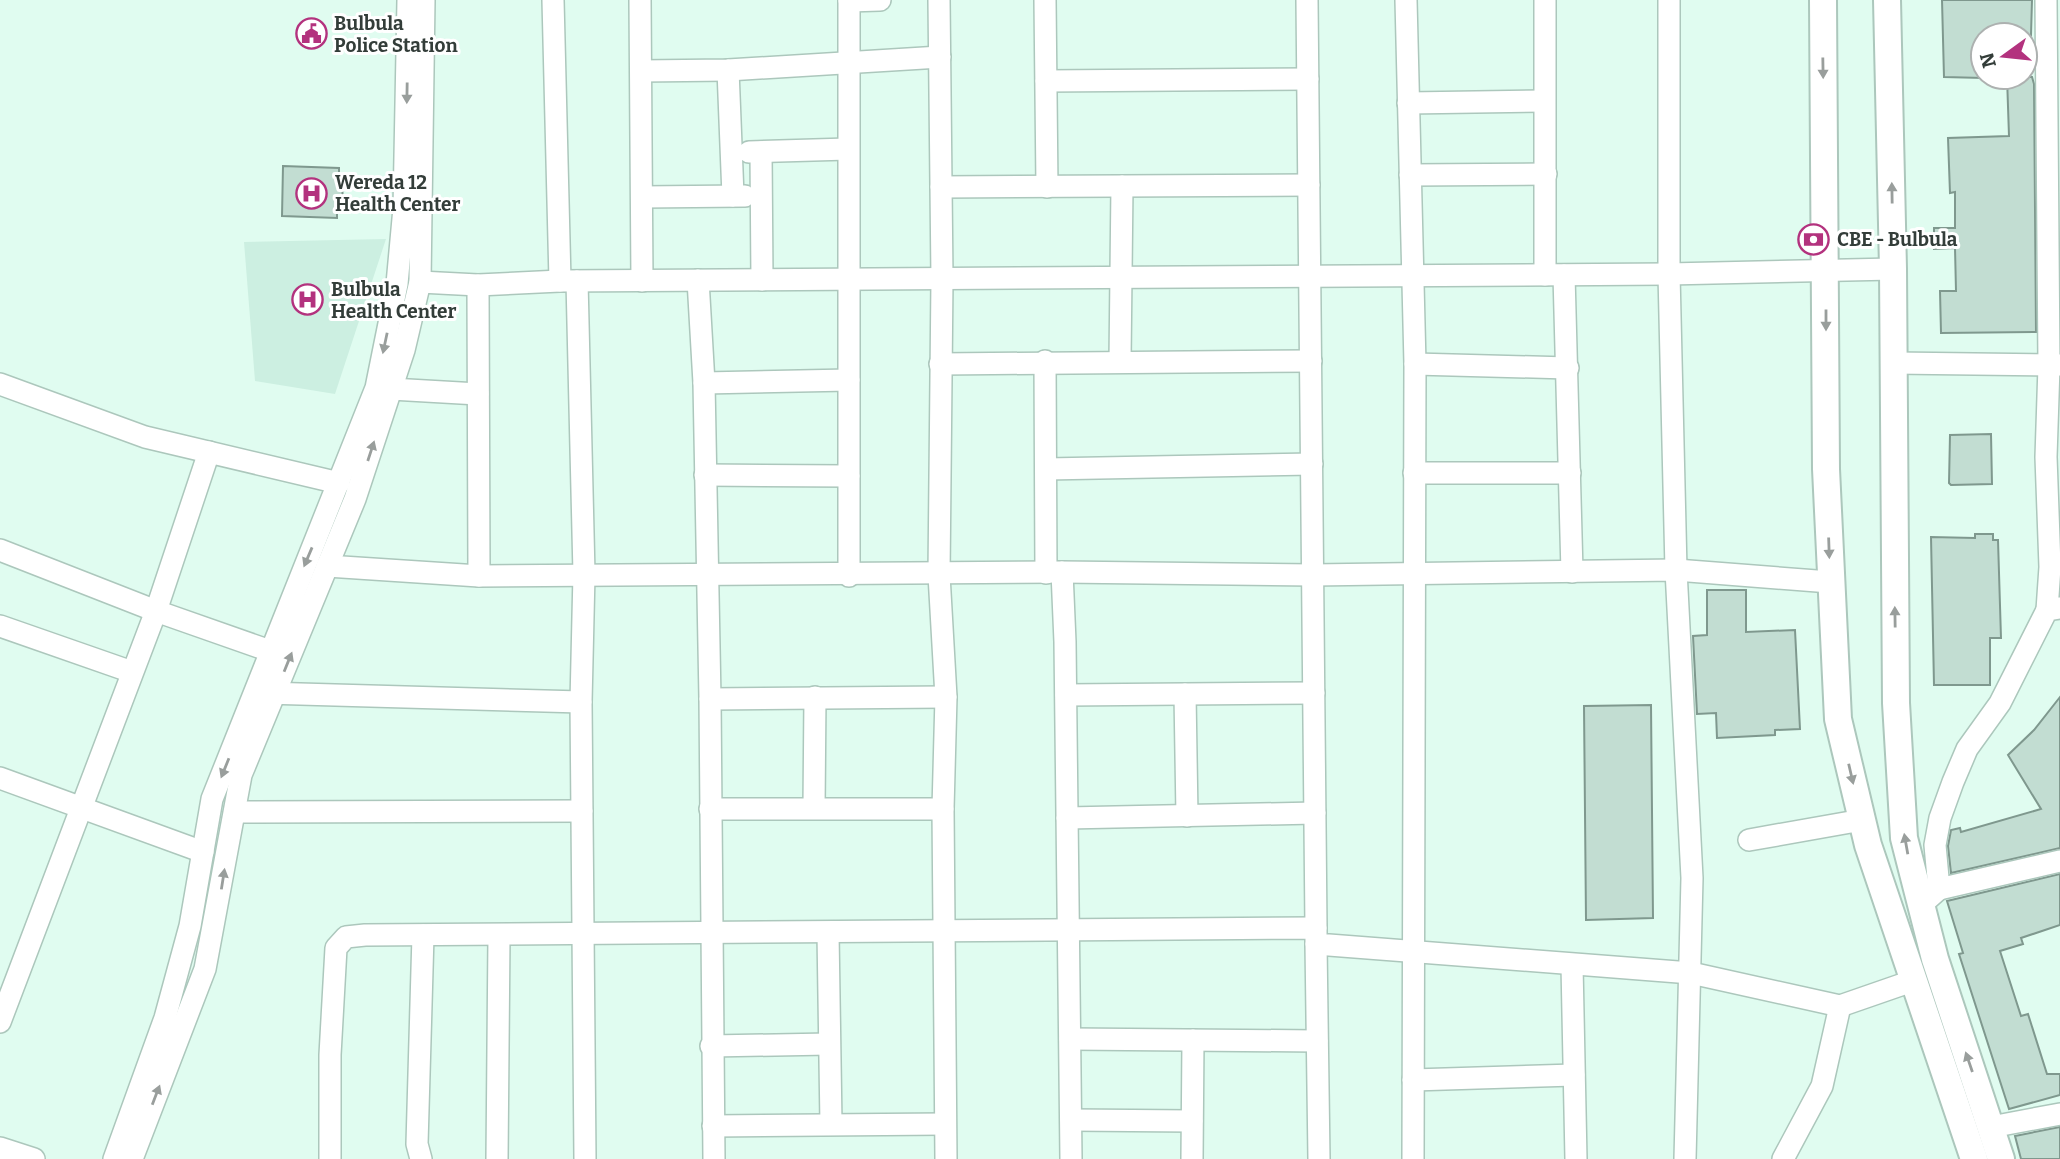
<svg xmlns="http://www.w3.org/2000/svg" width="2060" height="1159" font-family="Bitter,serif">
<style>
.built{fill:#ccefe1}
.building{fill:#c2ddd2;stroke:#7f988e;stroke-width:2}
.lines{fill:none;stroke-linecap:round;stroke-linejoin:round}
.minor-casing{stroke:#acc7bc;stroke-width:24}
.major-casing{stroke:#acc7bc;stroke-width:30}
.minor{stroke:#fff;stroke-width:21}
.major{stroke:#fff;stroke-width:26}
.oneway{fill:#999e9c}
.labels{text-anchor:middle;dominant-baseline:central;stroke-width:6;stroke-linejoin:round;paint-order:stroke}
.poi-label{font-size:19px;font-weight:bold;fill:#333d39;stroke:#fff;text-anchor:start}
</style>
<rect width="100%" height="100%" fill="#e0fcf0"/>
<path class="built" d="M386,239L335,394L255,381L244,242Z"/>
<g class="building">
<path d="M1942,0H2032L2031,35H1983V78L1944,77Z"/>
<path d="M2007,77H2032L2034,84L2036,332L1941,333L1940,291H1956L1955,248L1934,249V228H1955V192L1950,193L1948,138L2009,136Z"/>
<path d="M283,166L339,168V175H343L342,212H337V218L282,216Z"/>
<path d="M1991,434L1992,484L1951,485L1949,483L1950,435Z"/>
<path d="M1975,534H1993V540H1998L2001,638H1990V685H1934L1931,537L1975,538Z"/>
<path d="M1707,590H1746V632L1795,630L1800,729L1775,730V735L1717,738L1716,713L1697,714L1693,636L1707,635Z"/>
<path d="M2060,697V848L1951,873L1948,846L1951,830L1960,828L1961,832L2041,809L2008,755L2034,730Z"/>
<path d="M1651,705L1653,918L1586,920L1584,706Z"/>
<path d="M2060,874V925L2021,938L2023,944L2000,951L2021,1016L2028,1014L2047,1074H2060V1095L2009,1109L1959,954L1963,953L1947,901Z"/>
<path d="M2060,1127V1159H2021L2015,1136Z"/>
</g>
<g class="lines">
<defs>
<g id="minor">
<path d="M553,0L560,281"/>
<path d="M640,0L642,281"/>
<path d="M939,0L942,279L939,575L946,697L943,809L946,1159"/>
<path d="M1045,0L1047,187"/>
<path d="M1307,0L1316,928"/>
<path d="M1406,0L1415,364L1413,1159"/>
<path d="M1545,0V275"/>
<path d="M1669,0V274L1676,570L1692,878L1685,1159"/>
<path d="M2046,0L2049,366L2046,457L2050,567L2047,610"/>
<path d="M849,1L880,0"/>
<path d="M728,70L733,196"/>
<path d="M641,71L728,70L940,57"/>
<path d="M1046,81L1308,79"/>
<path d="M1408,103L1544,101"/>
<path d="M749,152L848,149"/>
<path d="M761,152L762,280"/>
<path d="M1410,175L1546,174"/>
<path d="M941,187L1309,185"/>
<path d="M642,197L745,196"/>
<path d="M1564,275L1572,572"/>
<path d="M698,280L704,383L710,699L714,1159"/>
<path d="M577,281L584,574L581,702L585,1159"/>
<path d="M420,282L478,285L560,281L1669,274L1893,269"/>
<path d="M478,285L479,576"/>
<path d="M1045,361L1046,573"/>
<path d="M1120,361L1122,186"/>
<path d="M1894,363L2060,365"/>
<path d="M940,364L1311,361"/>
<path d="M1415,364L1568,368"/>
<path d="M704,383L849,380"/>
<path d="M0,384L145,437L339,483"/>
<path d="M391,389L478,394"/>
<path d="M1046,469L1312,464"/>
<path d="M1414,473H1570"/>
<path d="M705,475L849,476"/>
<path d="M0,550L156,611L273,652"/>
<path d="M327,566L479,576L1062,572L1313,575L1676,570L1830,582"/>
<path d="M1062,572L1065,642L1071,1159"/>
<path d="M849,576V0"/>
<path d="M0,626L132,672"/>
<path d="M265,693L581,702"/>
<path d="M1185,694L1187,816"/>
<path d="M1066,695L1314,693"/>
<path d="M710,699L946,697"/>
<path d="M0,778L203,852"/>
<path d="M814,808L815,697"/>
<path d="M710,809H943"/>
<path d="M235,812L582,811"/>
<path d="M1067,818L1315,813"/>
<path d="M1749,840L1862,820"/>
<path d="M1939,889L2060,861"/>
<path d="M1921,905L1939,889L1935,845L1940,818L1953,782L1967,749L2000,703L2047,610L2060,608"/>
<path d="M828,933L831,1124"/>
<path d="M1316,944L1319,1159"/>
<path d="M1572,965L1576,1159"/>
<path d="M0,1022L156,611L209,452"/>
<path d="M1070,1039L1317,1041"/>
<path d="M711,1046L829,1044"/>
<path d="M1413,1080L1574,1075"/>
<path d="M1071,1120L1192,1121"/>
<path d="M713,1126L945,1124"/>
<path d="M1991,1127L2060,1114"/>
<path d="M0,1148L34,1159"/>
<path d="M114,1159L165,1018L190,926L212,799L376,388L397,284L404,208L408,0"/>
<path d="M132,1159L205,969L241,775L355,499L404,350L420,282L424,0"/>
<path d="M330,1159V1055L336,948L346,937L365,935L1316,928V944L1691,973L1840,1006L1915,980"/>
<path d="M421,1159L417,1144L423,935"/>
<path d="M497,1159L499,936"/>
<path d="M1192,1159L1193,1040"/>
<path d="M1783,1159L1822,1086L1840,1006"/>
</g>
<g id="major">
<path d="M1823,0L1826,469L1838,719L1868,845L1974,1159"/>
<path d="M1887,0L1893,269L1896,703L1904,838L1935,959L2001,1159"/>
</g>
</defs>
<use href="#minor" class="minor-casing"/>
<use href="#major" class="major-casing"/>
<use href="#minor" class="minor"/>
<use href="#major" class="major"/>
</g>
<defs><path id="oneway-solid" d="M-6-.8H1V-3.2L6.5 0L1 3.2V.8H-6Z" transform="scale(1.75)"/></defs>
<g class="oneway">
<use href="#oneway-solid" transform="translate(1823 68) rotate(89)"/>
<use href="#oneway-solid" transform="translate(407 93) rotate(91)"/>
<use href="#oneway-solid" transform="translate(1892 193) rotate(-91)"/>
<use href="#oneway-solid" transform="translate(1826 320) rotate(90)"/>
<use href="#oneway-solid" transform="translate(385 343) rotate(102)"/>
<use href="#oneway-solid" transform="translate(371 451) rotate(-72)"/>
<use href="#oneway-solid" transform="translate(1829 548) rotate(88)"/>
<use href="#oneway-solid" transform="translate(308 557) rotate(113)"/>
<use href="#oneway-solid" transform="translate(1895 617) rotate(-91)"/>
<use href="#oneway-solid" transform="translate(288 662) rotate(-68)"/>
<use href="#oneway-solid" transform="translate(225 768) rotate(112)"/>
<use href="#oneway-solid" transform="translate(1851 774) rotate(77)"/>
<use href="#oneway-solid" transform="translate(1906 844) rotate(-100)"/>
<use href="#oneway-solid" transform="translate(223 879) rotate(-81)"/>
<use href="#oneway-solid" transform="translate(1969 1062) rotate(-109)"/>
<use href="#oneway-solid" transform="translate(156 1095) rotate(-69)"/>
</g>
<defs>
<symbol id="civic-ring" viewBox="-11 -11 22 22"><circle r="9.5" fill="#fff" stroke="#b3327e" stroke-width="1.5"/><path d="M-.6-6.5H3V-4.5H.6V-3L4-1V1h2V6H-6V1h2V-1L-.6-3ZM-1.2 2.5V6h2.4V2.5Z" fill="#b3327e"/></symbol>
<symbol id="hospital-ring" viewBox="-11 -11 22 22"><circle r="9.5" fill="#fff" stroke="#b3327e" stroke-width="1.5"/><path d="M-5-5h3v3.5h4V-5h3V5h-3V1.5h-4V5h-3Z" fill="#b3327e"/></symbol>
<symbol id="bank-ring" viewBox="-11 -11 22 22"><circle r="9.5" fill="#fff" stroke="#b3327e" stroke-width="1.5"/><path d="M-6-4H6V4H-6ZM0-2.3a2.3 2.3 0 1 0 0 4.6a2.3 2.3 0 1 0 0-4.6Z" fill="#b3327e"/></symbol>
</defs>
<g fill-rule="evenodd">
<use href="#civic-ring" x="294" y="16" width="35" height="35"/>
<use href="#hospital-ring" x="294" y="176" width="35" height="35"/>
<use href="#bank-ring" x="1796" y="222" width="35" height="35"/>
<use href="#hospital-ring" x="290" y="282" width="35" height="35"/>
</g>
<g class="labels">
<g class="poi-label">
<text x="334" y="23">Bulbula<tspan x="334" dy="22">Police Station</tspan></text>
<text x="335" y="182">Wereda 12<tspan x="335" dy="22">Health Center</tspan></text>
<text x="1837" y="239">CBE - Bulbula</text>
<text x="331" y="289">Bulbula<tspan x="331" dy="22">Health Center</tspan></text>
</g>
</g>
<g transform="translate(2004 56) rotate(255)"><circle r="33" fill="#ffffff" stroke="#adb1b0" stroke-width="2"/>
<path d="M0-5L12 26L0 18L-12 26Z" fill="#b3327e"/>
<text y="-10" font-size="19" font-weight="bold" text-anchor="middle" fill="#333d39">N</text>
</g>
</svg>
